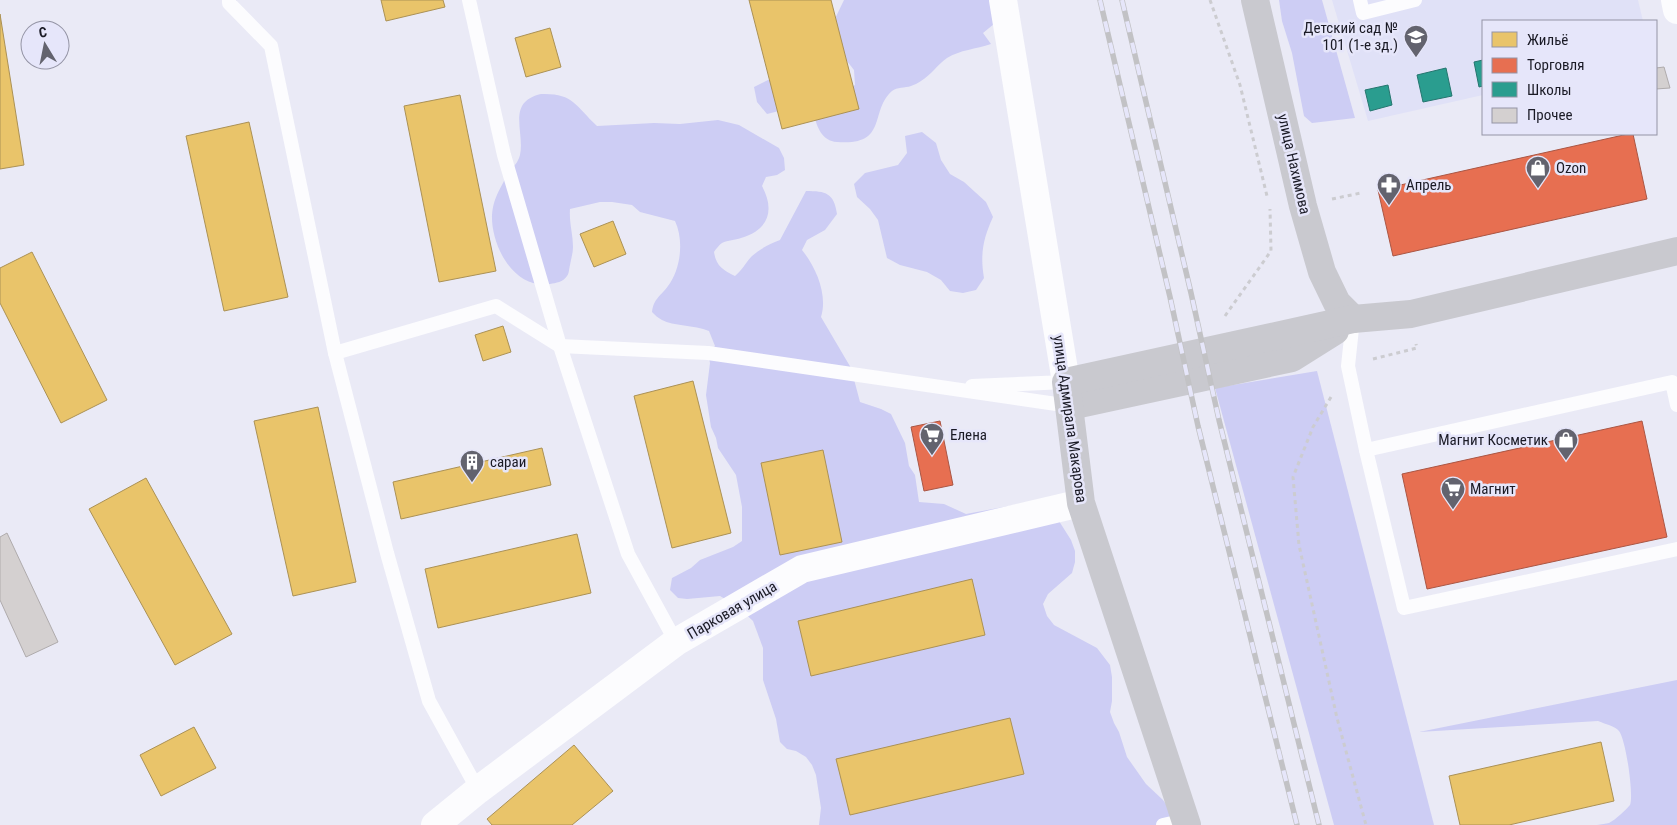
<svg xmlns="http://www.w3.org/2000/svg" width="1677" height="825" font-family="'Roboto Condensed',sans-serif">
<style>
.built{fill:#e0e1f7}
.green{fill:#cdcdf4}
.homes{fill:#e9c46a;stroke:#ab9155}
.shops{fill:#e76f51;stroke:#aa5644}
.schools{fill:#2a9d8f;stroke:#25766f}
.building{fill:#d4d0d0;stroke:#afabac}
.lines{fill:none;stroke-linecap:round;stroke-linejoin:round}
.path{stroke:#ccccd0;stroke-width:3;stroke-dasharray:4 4;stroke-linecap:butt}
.lane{stroke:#fcfcfe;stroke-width:14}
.street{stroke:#fcfcfe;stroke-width:28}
.secondary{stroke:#c9c9cf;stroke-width:28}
.rail-casing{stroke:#c2c2c5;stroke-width:5.5}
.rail{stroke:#e6e6fa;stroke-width:4;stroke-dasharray:11;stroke-linecap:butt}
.labels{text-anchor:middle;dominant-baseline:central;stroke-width:5;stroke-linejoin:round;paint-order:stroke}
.poi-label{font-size:15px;fill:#1a1a25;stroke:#e6e6fa;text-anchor:start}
.street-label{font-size:15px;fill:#1a1a25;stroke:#e6e6fa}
</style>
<rect width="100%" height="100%" fill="#eaeaf6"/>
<path class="built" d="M1332,0H1638L1643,21H1483V95L1368,121Z"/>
<g class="green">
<path d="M844,0H991L994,24L983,33L991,44C976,49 960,50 947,58C937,65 931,75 921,81C918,83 914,85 911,86C905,88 897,87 892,91C869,111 889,146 837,142C822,141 817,127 814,115L783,110L767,114L757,102L754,87L768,80L782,78L844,91L855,85L854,70L843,56L831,27Z"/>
<path d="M1279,0H1322L1355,118L1312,123L1304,116L1292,53L1282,21Z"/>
<path d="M541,94C573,93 575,105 597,126L654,123L680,124L718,120L739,125L779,148L784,158L785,170L777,175L766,177L762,186C775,210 769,230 741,238C735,240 728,240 722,243C719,245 716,249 714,252C716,266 723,270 735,276C742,270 745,264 751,257C759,249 770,244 780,240L806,191C826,191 834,193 837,214L825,230L807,240L802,250C816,267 828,295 821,317L851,368L860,402L881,409L891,414L905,443L909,466L915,475L919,502L944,504L966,514L1036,501L1059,521L1071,540L1075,551V562L1072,573L1048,594L1043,604L1047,616L1054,625L1097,648L1110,665L1112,677V701L1110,712L1114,723L1119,732L1127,757L1146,784L1163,800L1170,810L1172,825H819L821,808L816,775L812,765L806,757L796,751L787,749L780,742L776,719L763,680V648L753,621L737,606L720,596L687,599L678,598L670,590L672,578L691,568L700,560L733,547L742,541V507L736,475L718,448L716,438L711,427L706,395L710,363L708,353L715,346L709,331C694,325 673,326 662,320C658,318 655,315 652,312C654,298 660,297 668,286C681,269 684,240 675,221L640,212L632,205L612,202H600L570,209C569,223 573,234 573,247C573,253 571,259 570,265C569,269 569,274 567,276C563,282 556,283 550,284C514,290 491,246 492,215C493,202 497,194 503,183C505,180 505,176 508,173C513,167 518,163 520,155C525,132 506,102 541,94Z"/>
<path d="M922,132L936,143L941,160L950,174L964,182L986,202L993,217C983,239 980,254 984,278L976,290L963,293L950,291L941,280L927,272L900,265L887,258L878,220L870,209L857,197L854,184L865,173L898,165L907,153L905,136Z"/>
<path d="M1317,371L1434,825H1334L1215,388Z"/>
<path d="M1677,680V825H1597C1601,824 1606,824 1609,823C1615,820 1626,810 1630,805C1634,796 1626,740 1619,731C1615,726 1605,724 1598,721L1419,732Z"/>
</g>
<g class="homes">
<path d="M381,0H443L445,7L386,21Z"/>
<path d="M749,0H831L859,109L782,129Z"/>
<path d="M0,14L24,165L0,169Z"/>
<path d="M550,28L561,67L526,77L515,38Z"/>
<path d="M460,95L496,271L439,282L404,106Z"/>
<path d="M249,122L288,297L224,311L186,136Z"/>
<path d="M613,221L626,254L594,267L580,234Z"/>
<path d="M32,252L107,400L61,423L0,303V268Z"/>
<path d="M503,326L511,352L483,361L475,335Z"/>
<path d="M693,381L731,533L672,548L634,396Z"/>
<path d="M318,407L356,582L293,596L254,421Z"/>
<path d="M542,448L551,485L401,519L393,482Z"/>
<path d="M823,450L842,542L780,555L761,463Z"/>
<path d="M146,478L232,634L175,665L89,509Z"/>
<path d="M577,534L591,593L438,628L425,569Z"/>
<path d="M972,579L985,635L811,676L798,621Z"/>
<path d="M1010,718L1024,774L850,815L836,759Z"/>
<path d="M194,727L216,768L161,796L140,755Z"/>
<path d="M1601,742L1614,801L1509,825H1460L1449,776Z"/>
<path d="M574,745L613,791L572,825H492L487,819Z"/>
</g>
<g class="shops">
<path d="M1628,134H1633L1647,199L1393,256L1378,190Z"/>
<path d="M940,421L953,485L924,491L911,427Z"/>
<path d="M1642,421L1667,537L1427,589L1402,474Z"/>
</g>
<g class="schools">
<path d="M1483,60V86L1479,87L1474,62Z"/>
<path d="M1446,68L1452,96L1423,102L1417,75Z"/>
<path d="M1388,85L1392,105L1370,111L1365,90Z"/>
</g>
<g class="building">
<path d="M1664,67L1670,88L1656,89V68Z"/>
<path d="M7,533L58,642L26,657L0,600V537Z"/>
</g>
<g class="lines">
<g class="path">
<path d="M1210,0L1240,85L1267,196"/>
<path d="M1332,199L1361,193"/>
<path d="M1225,316L1271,251L1270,209"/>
<path d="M1373,359L1417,348L1416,344"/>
<path d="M1331,397L1313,427L1293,477L1299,545L1337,718L1366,825"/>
</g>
<g class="lane">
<path d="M229,0V3L271,46L335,353L387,553L429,701L478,790"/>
<path d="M469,0L504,155L560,346L628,554L676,642"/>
<path d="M1360,0L1363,13L1415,0"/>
<path d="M1353,319L1348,366L1366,450L1404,608L1677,549"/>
<path d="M335,353L496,306L560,346L708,353L1070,406"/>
<path d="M972,386L1066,382"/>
<path d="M1366,450L1672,382L1677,405"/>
<path d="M1163,825L1185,820"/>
</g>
<g class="street">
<path d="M1003,0L1066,382"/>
<path d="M1675,0L1677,10"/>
<path d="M435,825L478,790L676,642L802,569L1081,503"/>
</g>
<g class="secondary">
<path d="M1255,0L1303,206L1322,272L1337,303L1353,319"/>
<path d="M1070,406L1292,358L1335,331"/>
<path d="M1187,825L1081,503L1066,382L1353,319L1411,314L1677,251"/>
</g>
<defs>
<g id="rail">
<path d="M1100,0L1170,297L1198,426L1297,825"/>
<path d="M1122,0L1191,293L1219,420L1319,825"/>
</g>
</defs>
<use href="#rail" class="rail-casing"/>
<use href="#rail" class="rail"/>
</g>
<defs>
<symbol id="school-pin" viewBox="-11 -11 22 30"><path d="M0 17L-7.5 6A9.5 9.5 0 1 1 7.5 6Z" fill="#63636e" stroke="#e6e6fa"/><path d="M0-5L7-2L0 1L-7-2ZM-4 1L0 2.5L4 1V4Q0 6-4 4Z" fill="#fff"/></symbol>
<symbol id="shop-pin" viewBox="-11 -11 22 30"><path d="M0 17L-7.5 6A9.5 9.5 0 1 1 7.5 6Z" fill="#63636e" stroke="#e6e6fa"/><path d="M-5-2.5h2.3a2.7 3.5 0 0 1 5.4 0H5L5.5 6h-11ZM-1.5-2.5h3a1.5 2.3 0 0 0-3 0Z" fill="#fff"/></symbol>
<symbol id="pharmacy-pin" viewBox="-11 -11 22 30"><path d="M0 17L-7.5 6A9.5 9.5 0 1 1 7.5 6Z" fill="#63636e" stroke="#e6e6fa"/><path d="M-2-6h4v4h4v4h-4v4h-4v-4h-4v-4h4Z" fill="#fff"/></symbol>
<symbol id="supermarket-pin" viewBox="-11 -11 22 30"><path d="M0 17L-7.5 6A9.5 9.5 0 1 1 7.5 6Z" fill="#63636e" stroke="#e6e6fa"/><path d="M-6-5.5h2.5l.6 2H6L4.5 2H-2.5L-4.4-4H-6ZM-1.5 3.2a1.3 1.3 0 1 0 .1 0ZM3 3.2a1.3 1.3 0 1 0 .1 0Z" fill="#fff"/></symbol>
<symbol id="building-pin" viewBox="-11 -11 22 30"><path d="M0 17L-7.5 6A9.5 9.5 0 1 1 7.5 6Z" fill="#63636e" stroke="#e6e6fa"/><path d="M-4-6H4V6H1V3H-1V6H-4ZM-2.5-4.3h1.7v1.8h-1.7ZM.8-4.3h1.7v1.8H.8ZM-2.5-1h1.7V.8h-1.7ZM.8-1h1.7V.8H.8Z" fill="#fff"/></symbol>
</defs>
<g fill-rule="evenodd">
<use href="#school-pin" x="1402" y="23" width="28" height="38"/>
<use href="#shop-pin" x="1524" y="154" width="28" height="38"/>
<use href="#pharmacy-pin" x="1375" y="171" width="28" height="38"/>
<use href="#supermarket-pin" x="918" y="421" width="28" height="38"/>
<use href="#shop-pin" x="1552" y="426" width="28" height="38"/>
<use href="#building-pin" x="458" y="448" width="28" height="38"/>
<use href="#supermarket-pin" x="1439" y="475" width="28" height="38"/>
</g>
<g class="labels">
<g class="poi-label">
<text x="1398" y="28" text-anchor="end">Детский сад №<tspan x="1398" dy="17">101 (1-е зд.)</tspan></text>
<text x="1556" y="168">Ozon</text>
<text x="1406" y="185">Апрель</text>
<text x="950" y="435">Елена</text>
<text x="1548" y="440" text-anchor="end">Магнит Косметик</text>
<text x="490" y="462">сараи</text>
<text x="1470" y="489">Магнит</text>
</g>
<g class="street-label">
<text transform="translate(1294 164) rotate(77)">улица Нахимова</text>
<text transform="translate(1070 419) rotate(82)">улица Адмирала Макарова</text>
<text transform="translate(732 610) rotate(-30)">Парковая улица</text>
</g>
</g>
<rect x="1482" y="20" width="175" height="115" fill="#e6e6fa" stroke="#9494a5"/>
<rect x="1492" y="32" width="25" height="15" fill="#e9c46a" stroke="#9494a5"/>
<text x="1527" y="45" font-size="15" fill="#1a1a25">Жильё</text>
<rect x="1492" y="58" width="25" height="15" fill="#e76f51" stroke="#9494a5"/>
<text x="1527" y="70" font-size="15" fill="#1a1a25">Торговля</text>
<rect x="1492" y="82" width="25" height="15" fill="#2a9d8f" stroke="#9494a5"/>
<text x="1527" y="95" font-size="15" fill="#1a1a25">Школы</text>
<rect x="1492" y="108" width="25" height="15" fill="#d4d0d0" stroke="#9494a5"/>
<text x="1527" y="120" font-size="15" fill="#1a1a25">Прочее</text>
<g transform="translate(45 45) rotate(350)"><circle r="24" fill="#e6e6fa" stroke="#9494a5"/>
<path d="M0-4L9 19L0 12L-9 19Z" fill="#63636e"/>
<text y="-8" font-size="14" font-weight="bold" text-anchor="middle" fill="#1a1a25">С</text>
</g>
</svg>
